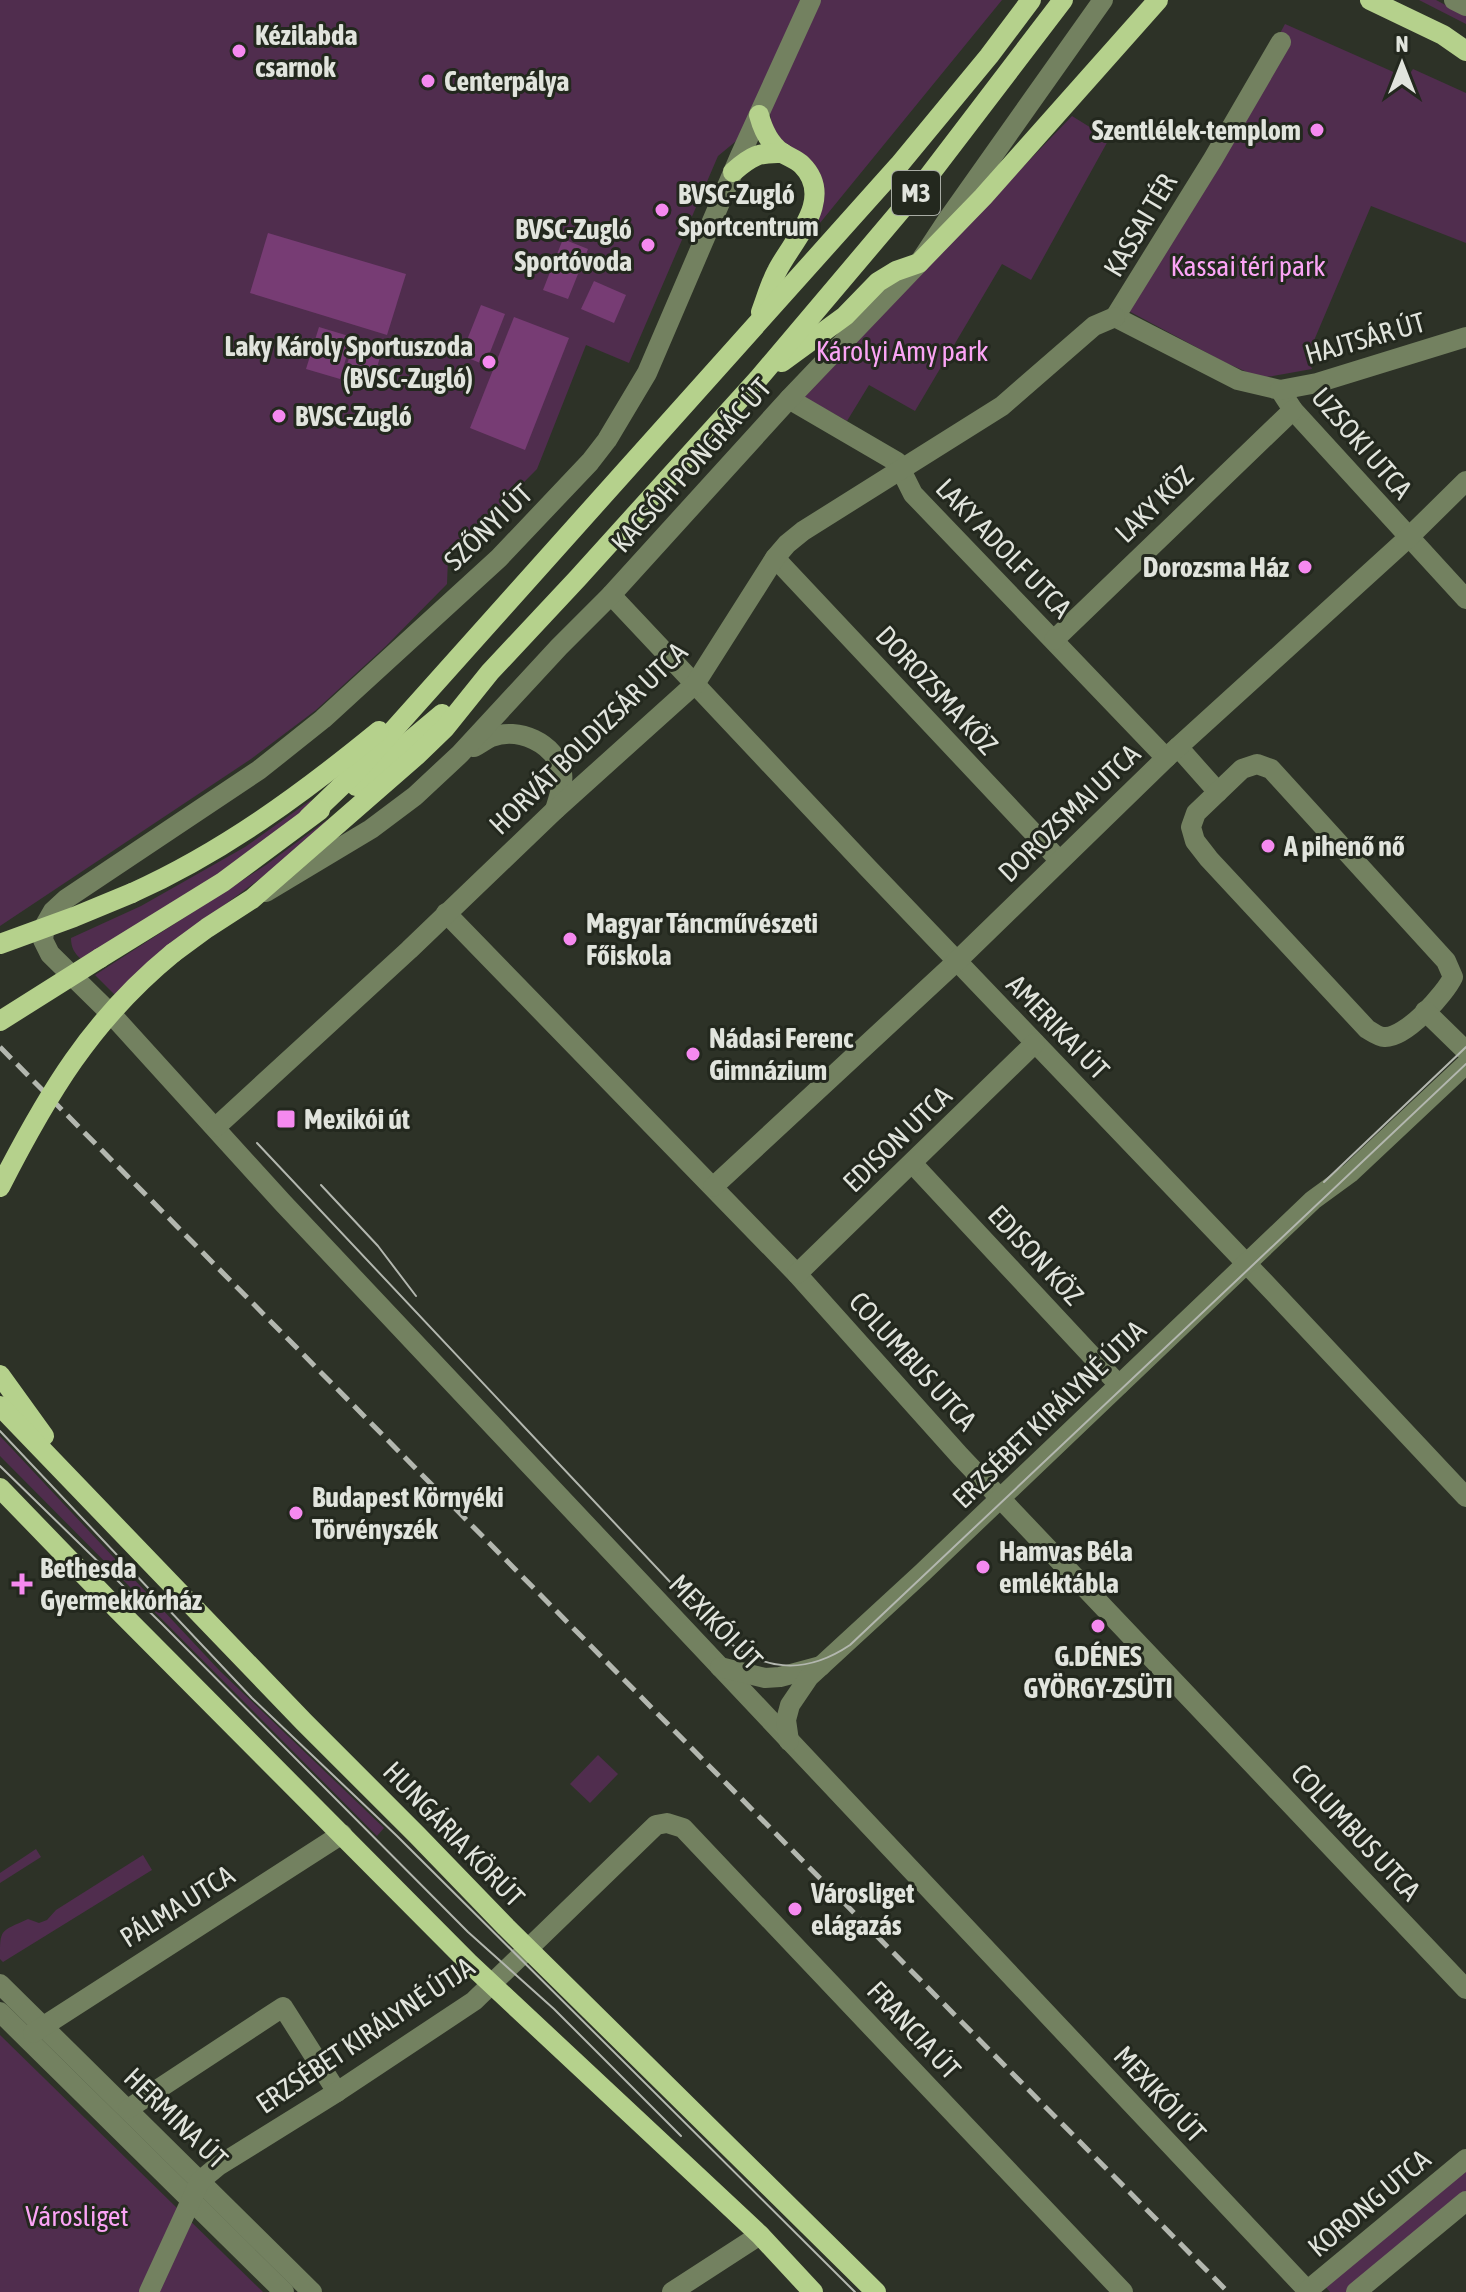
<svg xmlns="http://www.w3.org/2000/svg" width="1466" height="2292" font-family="'Asap Condensed',sans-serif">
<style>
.green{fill:#502d4e}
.water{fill:#773c74}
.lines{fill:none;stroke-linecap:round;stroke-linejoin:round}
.minor{stroke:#738160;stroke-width:20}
.major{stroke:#b5d18c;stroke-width:20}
.tram{stroke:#b3b7af;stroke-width:2}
.rail{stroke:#b3b7af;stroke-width:5;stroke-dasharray:16 8;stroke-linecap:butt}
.major-bridge{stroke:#b5d18c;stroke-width:20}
.poi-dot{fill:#f589ef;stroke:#23281e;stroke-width:3}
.labels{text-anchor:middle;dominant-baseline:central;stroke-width:6;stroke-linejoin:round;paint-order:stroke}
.shield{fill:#23281e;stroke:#a8aca4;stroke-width:2}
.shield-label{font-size:26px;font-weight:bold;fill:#e1e4dd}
.poi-label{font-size:28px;font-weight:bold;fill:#e1e4dd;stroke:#23281e;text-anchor:start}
.street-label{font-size:28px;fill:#e1e4dd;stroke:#23281e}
.park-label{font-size:28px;fill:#fba4f5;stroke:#23281e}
</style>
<rect width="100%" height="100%" fill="#2d3227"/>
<g class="green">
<path d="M0,0H1002L802,245L819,211L782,140L772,126L770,113L718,156L629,363L586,345L537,469L448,559L447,584L386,646L316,710L251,759L0,926Z"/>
<path d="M1419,0H1436L1466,16V24Z"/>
<path d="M1285,24L1407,78L1413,69L1466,93V243L1371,206L1307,357L1312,369L1261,378L1226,363L1123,308L1201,179Z"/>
<path d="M1072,116L1109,139L1031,280L1002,264L915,411L869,385L847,421L802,396Z"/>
<path d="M311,800L315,804L253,852L81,959C74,953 71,947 71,938L141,906L245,847Z"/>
<path d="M327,820H330L324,832L212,914L115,995L95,975L266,865Z"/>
<path d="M0,1436L220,1671L384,1828L377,1836L0,1456Z"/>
<path d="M598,1755L618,1774L590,1803L570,1784Z"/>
<path d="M36,1849L41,1857L0,1883V1873Z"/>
<path d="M143,1855L152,1870L3,1962L0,1959C0,1928 0,1932 28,1919L39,1923L47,1920L56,1910Z"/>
<path d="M0,2035L263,2292H0Z"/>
<path d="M1466,2167V2195L1349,2292H1330L1323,2284Z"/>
</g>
<g class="water">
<path d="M268,233L406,274L387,335L250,293Z"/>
<path d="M563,239L588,249L568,299L543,290Z"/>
<path d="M594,281L626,295L614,323L581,309Z"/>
<path d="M481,305L505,314L485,365L461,355Z"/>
<path d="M514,317L569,338L525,450L470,428Z"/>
<path d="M319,327L352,337L340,379L306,369Z"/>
<path d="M355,338L383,346L371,389L342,381Z"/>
</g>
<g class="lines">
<g class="minor">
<path d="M811,0L740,156L647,373L607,440L590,462L499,558L323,719L259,770L66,899L53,911L45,925L43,940L50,954L114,1017L283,1203L1309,2292"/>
<path d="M1454,0L1466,6"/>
<path d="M1115,317L1238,380L1280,390L1293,410L1466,599"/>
<path d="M1115,317L1213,159L1281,42"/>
<path d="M1280,390L1317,383L1466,337"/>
<path d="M789,399L897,462L913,494L1166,758"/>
<path d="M775,558L1059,860"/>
<path d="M611,595L867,867L1264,1282L1466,1497"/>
<path d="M1054,640L1293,410"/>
<path d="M474,747C480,744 485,740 491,737C518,727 555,742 562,773C564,784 558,799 555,810"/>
<path d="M1178,747L1218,792"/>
<path d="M1257,764L1271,769L1446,961L1453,977C1445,994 1405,1039 1384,1037C1379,1037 1372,1032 1367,1029L1209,859L1195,841L1191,827L1196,813L1242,769Z"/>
<path d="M266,892L371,829L415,796L460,754L559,647L611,595L789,399L919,263L948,219L1103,0"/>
<path d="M446,913L797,1274L960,1456L1466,1989"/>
<path d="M1425,1011L1464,1049"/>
<path d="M216,1127L409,950L555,810L695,684L775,558L787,544L803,531L1002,406L1094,326L1115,317"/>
<path d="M912,1163L1119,1385"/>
<path d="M713,1187L957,961L1166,758L1408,538L1466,481"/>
<path d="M797,1274L1035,1043"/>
<path d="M720,1667L765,1678L780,1677L821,1666"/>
<path d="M789,1741L786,1720L790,1705L809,1677L922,1573L1313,1200L1350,1173L1466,1064"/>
<path d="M0,1984L312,2292"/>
<path d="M0,2012L284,2292"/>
<path d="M33,2033L342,1834"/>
<path d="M128,2109L283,2007L337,2092"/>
<path d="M1308,2290L1466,2159"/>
<path d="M149,2292L200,2181L218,2166L337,2092L474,2001L656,1825L667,1823L683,1828L1123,2292"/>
<path d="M672,2292L760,2235"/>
<path d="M1356,2292L1466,2201"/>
</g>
<g class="major">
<path d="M1370,0L1443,35L1466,51"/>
<path d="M759,115C763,130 769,143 781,152C788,157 796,159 802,165C836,199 792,241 777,271C770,284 766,299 761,312"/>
<path d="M733,172C751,156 759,152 783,153"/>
<path d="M782,362L845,316L878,282L896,271L919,263L983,197L1158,0"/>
<path d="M356,786L442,714"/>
<path d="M308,818L355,773L899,165L989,56L1031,0"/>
<path d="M132,893C223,852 302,794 379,731"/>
<path d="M173,953L207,928L252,899L416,756L445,728L490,672L578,578L759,378L918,190L1063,0"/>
<path d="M100,958L223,882L320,810"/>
<path d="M0,1375L44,1436"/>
<path d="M0,1406L304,1722L417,1835L506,1927L876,2292"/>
<path d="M0,1488L118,1610L469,1963L760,2235L813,2292"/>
</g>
<g class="tram">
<path d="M257,1143L720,1635C760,1671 804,1676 850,1645L1466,1064"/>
<path d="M1324,1182L1466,1047"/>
<path d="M321,1185L378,1246L416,1296"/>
<path d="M0,1431L252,1698L397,1836L855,2292"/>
<path d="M0,1466L161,1623L468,1932L554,2009L681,2136"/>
</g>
<path class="rail" d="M0,1047L1228,2292"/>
<g class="major-bridge">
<path d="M0,944L74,917L132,893"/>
<path d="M0,1021L100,958"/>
<path d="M0,1187C47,1095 91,1020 173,953"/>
</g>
</g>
<g class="poi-dot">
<circle cx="239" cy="51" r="8"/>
<circle cx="428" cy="81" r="8"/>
<circle cx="1317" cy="130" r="8"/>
<circle cx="662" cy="210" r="8"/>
<circle cx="648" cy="245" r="8"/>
<circle cx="489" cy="362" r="8"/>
<circle cx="279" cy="416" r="8"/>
<circle cx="1305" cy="567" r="8"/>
<circle cx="1268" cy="846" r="8"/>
<circle cx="570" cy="939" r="8"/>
<circle cx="693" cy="1054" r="8"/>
<rect x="276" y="1109" width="20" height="20" rx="4"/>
<circle cx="296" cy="1513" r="8"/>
<circle cx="983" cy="1567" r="8"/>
<path d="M18 1572h8v8h8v8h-8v8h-8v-8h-8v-8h8z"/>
<circle cx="1098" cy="1626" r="8"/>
<circle cx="795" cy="1909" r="8"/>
</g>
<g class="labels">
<rect class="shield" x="892" y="171" width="48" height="44" rx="6"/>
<g class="shield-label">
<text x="916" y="193">M3</text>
</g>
<g class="poi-label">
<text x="255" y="35">Kézilabda<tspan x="255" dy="32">csarnok</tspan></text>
<text x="444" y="81">Centerpálya</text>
<text x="1301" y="130" text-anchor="end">Szentlélek-templom</text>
<text x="678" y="194">BVSC-Zugló<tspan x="678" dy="32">Sportcentrum</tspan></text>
<text x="632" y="229" text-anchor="end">BVSC-Zugló<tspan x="632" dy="32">Sportóvoda</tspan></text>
<text x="473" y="346" text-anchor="end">Laky Károly Sportuszoda<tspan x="473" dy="32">(BVSC-Zugló)</tspan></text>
<text x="295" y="416">BVSC-Zugló</text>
<text x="1289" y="567" text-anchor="end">Dorozsma Ház</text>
<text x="1284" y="846">A pihenő nő</text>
<text x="586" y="923">Magyar Táncművészeti<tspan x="586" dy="32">Főiskola</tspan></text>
<text x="709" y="1038">Nádasi Ferenc<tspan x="709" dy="32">Gimnázium</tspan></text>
<text x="304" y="1119">Mexikói út</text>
<text x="312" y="1497">Budapest Környéki<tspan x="312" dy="32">Törvényszék</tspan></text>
<text x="999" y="1551">Hamvas Béla<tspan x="999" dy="32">emléktábla</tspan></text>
<text x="40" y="1568">Bethesda<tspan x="40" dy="32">Gyermekkórház</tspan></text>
<text x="1098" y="1656" text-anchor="middle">G.DÉNES<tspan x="1098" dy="32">GYÖRGY-ZSÜTI</tspan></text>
<text x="811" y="1893">Városliget<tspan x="811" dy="32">elágazás</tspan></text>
</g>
<g class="street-label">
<text transform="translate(1140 225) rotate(-59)">KASSAI TÉR</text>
<text transform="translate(1365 338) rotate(-16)">HAJTSÁR ÚT</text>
<text transform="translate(1362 443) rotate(49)">UZSOKI UTCA</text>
<text transform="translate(691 465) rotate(-48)">KACSÓH PONGRÁC ÚT</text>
<text transform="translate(1154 504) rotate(-44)">LAKY KÖZ</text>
<text transform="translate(488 527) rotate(-44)">SZŐNYI ÚT</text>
<text transform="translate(1004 548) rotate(46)">LAKY ADOLF UTCA</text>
<text transform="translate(937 690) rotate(47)">DOROZSMA KÖZ</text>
<text transform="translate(588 738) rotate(-44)">HORVÁT BOLDIZSÁR UTCA</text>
<text transform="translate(1069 813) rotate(-44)">DOROZSMAI UTCA</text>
<text transform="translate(1058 1027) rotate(46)">AMERIKAI ÚT</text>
<text transform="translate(897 1139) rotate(-44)">EDISON UTCA</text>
<text transform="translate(1036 1255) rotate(47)">EDISON KÖZ</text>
<text transform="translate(913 1361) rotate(48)">COLUMBUS UTCA</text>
<text transform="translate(1049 1414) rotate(-44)">ERZSÉBET KIRÁLYNÉ ÚTJA</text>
<text transform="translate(716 1622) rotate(46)">MEXIKÓI ÚT</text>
<text transform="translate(1356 1832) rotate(47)">COLUMBUS UTCA</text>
<text transform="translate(454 1834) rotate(46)">HUNGÁRIA KÖRÚT</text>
<text transform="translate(177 1906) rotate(-32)">PÁLMA UTCA</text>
<text transform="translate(914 2030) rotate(47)">FRANCIA ÚT</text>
<text transform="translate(365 2035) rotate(-34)">ERZSÉBET KIRÁLYNÉ ÚTJA</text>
<text transform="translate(1160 2094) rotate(47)">MEXIKÓI ÚT</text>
<text transform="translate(176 2118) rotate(44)">HERMINA ÚT</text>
<text transform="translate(1369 2203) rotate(-40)">KORONG UTCA</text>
</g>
<g class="park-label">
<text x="1248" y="266">Kassai téri park</text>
<text x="902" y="351">Károlyi Amy park</text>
<text x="77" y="2216">Városliget</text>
</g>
</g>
<g transform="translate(1402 64)" stroke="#23281e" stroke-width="6" paint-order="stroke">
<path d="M0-6L14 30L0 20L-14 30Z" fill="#e1e4dd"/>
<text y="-12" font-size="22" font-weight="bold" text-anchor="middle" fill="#e1e4dd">N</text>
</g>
</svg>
